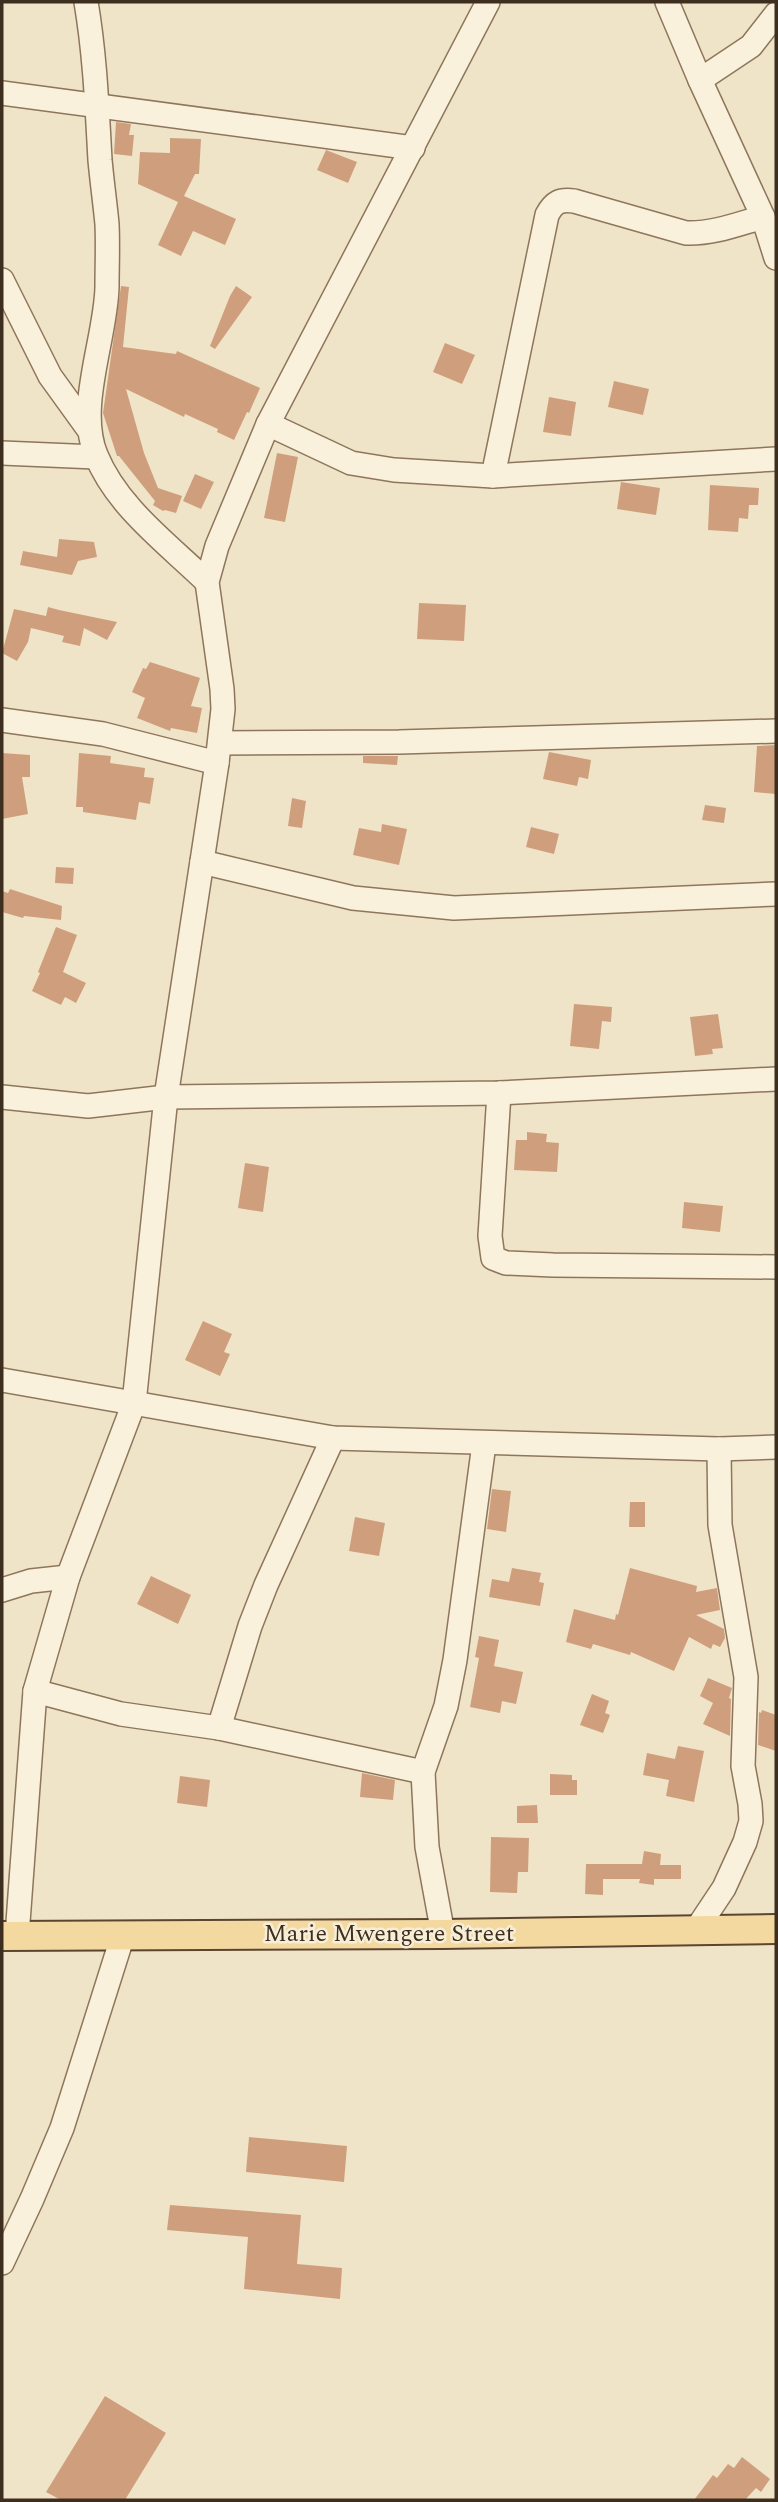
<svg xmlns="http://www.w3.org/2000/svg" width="778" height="2502" font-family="Spectral,serif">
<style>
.building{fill:#cf9f7d}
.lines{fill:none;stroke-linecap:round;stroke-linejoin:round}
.minor-casing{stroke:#8d765c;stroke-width:26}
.major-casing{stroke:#5b4430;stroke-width:32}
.minor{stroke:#faf1dc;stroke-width:23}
.major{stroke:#f3d9a0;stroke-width:28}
.labels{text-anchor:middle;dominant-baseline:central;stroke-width:5;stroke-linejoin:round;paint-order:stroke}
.street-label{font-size:24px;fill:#3d2e20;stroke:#f7eed8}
</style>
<rect width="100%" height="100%" fill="#f0e4c8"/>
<g class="building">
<path d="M116,122L131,124L129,135H134L132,156L114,154Z"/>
<path d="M170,138L201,139L199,174H195L184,196L236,219L225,245L193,231L181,256L158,245L178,202L138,184L140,152L170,153Z"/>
<path d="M326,150L357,162L348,183L317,170Z"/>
<path d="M121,286L129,287L123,347L176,354L177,351L260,388L249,413L247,412L234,440L217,432L218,429L185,414L184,417L126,389L144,453L158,488L182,496L176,513L165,510L163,511L153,505L155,501L119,456H117L103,413Z"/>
<path d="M236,286L252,297L215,349L210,346L230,296Z"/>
<path d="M445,343L475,355L462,384L433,372Z"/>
<path d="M614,381L649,389L643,415L608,407Z"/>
<path d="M549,397L576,402L571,436L543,432Z"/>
<path d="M277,453L298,457L285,522L264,518Z"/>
<path d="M195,474L214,482L201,509L183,501Z"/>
<path d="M621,482L660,488L656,515L617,509Z"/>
<path d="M710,485L759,488L758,505H749L748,519L739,518L738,532L708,530Z"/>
<path d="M59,539L94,542L97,557L78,561L72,575L20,565L23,551L57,557Z"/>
<path d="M419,603L466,605L464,641L417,639Z"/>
<path d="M48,607L59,610L117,622L107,640L84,628L80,646L62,642L64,636L31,628L28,642L17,661L2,653L14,609L46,616Z"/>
<path d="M150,662L200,678L191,706L202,708L197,733L171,728L170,731L137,718L145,698L132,692L143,668L146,669Z"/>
<path d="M776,745V794L754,792L757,746Z"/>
<path d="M549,752L591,760L588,779L579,777L577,786L543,779Z"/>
<path d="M2,753L30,755V777H22L28,814L2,819Z"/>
<path d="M79,753L111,756L110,763L145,768L144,777L154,778L150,804L139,802L136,820L83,812V807H76Z"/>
<path d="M363,756H398L397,765L363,763Z"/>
<path d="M292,798L306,801L302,828L288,826Z"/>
<path d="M705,805L726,808L724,823L702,820Z"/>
<path d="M382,824L407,829L399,865L353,855L359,828L381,832Z"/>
<path d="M531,827L559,834L554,854L526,847Z"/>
<path d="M56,867L74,868L73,884L55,883Z"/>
<path d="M10,889L62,906L61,920L24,916L23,918L2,912V891L8,893Z"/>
<path d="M56,927L77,935L63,972L86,983L76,1003L65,997L61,1005L32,991L40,973L38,972Z"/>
<path d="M574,1004L612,1007L611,1022L602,1021L599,1049L570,1046Z"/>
<path d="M718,1014L723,1048L712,1049L713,1054L695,1056L690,1017Z"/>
<path d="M527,1132L547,1134L546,1142L559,1143L557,1172L514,1170L516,1140H527Z"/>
<path d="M245,1163L269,1167L263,1212L238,1208Z"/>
<path d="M684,1202L723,1206L720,1232L682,1228Z"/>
<path d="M203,1321L232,1334L224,1352L230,1354L220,1376L185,1360Z"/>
<path d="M492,1489L511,1491L506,1532L487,1529Z"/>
<path d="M630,1502H645V1527H629Z"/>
<path d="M355,1517L385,1523L379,1556L349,1551Z"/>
<path d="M512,1568L541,1573L539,1582L544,1583L540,1606L489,1597L492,1579L509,1582Z"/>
<path d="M630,1568L697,1586L696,1592L717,1588L720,1610L696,1615L724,1629L725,1638L720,1647L713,1644L711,1649L689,1637L674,1671L631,1652L630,1655L593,1644L591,1649L566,1642L574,1609L615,1620L616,1614L618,1615Z"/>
<path d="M151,1576L191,1595L178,1624L137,1604Z"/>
<path d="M479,1636L499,1640L494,1666L523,1672L516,1704L502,1701L500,1713L470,1707L479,1658L475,1657Z"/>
<path d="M708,1678L732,1688L729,1698L731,1699L730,1736L703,1724L713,1703L700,1696Z"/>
<path d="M592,1694L609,1701L605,1713L610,1715L603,1733L580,1725Z"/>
<path d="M762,1710L776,1715V1751L758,1745L759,1712L761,1713Z"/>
<path d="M678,1746L704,1751L694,1802L666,1796L669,1780L643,1775L647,1753L675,1759Z"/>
<path d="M362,1773L395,1780L393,1800L360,1797Z"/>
<path d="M550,1774L572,1775V1780H577V1795H550Z"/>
<path d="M180,1776L210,1780L207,1807L177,1803Z"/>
<path d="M537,1805L538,1823H517V1806Z"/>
<path d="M491,1837L529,1838L528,1872H518L517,1893L490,1892Z"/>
<path d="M644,1851L661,1854L660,1865H681V1879H654V1885L639,1883L640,1879H603V1895L585,1894L586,1864H642Z"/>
<path d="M249,2137L347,2146L344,2182L246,2172Z"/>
<path d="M170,2205L301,2215L297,2264L342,2268L340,2299L244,2289L248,2237L167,2230Z"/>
<path d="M105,2396L166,2433L125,2500H61L46,2492Z"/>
<path d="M742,2457L770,2479L761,2492L756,2488L745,2500H694L713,2475L717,2478L728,2464L734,2468Z"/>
</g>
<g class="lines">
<defs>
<g id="minor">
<path d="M86,2C95,55 97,107 100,160C102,182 105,203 107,224C108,245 107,266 107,287C106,338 76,407 96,455C117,507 168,544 207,582"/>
<path d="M667,2L700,80L763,217L776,258"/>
<path d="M700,80L751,46L776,14"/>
<path d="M2,93L413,148"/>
<path d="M2,280L50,376L89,430"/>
<path d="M268,424L351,463L394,470L493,476L776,459"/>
<path d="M2,453L96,457"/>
<path d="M493,476L547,215C554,202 560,199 574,201L686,233C713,234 738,224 763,217"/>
<path d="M2,720L103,734L217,763"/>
<path d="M220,743L399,742L776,731"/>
<path d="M202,862L353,898L454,908L776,894"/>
<path d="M499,1093L490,1236L493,1258L506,1263L553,1265L776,1267"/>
<path d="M2,1097L88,1106L166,1097L499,1093L776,1079"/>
<path d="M2,1380L333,1438L719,1449L776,1447"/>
<path d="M2,1590L31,1581L68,1577"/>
<path d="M35,1691L121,1714L219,1728L423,1772"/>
<path d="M219,1728L250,1626L266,1585L333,1438"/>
<path d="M696,1930L724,1888L745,1842L751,1821L750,1804L743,1766L746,1677L720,1525L719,1449"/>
<path d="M443,1934L427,1847L423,1772L446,1706L455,1660L484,1444"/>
<path d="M17,1936L35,1691L68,1577L134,1403L166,1097L217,763L223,709L222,689L207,582L217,546L268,424L488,2"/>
<path d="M2,2263L32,2199L62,2128L123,1935"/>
</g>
<path id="major" d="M2,1936L443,1934L776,1929"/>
</defs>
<use href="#minor" class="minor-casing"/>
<use href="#major" class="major-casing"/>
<use href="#minor" class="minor"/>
<use href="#major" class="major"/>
</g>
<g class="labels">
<g class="street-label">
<text x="389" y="1934">Marie Mwengere Street</text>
</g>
</g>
<rect width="778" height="2502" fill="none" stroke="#3d2e20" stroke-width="7"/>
</svg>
